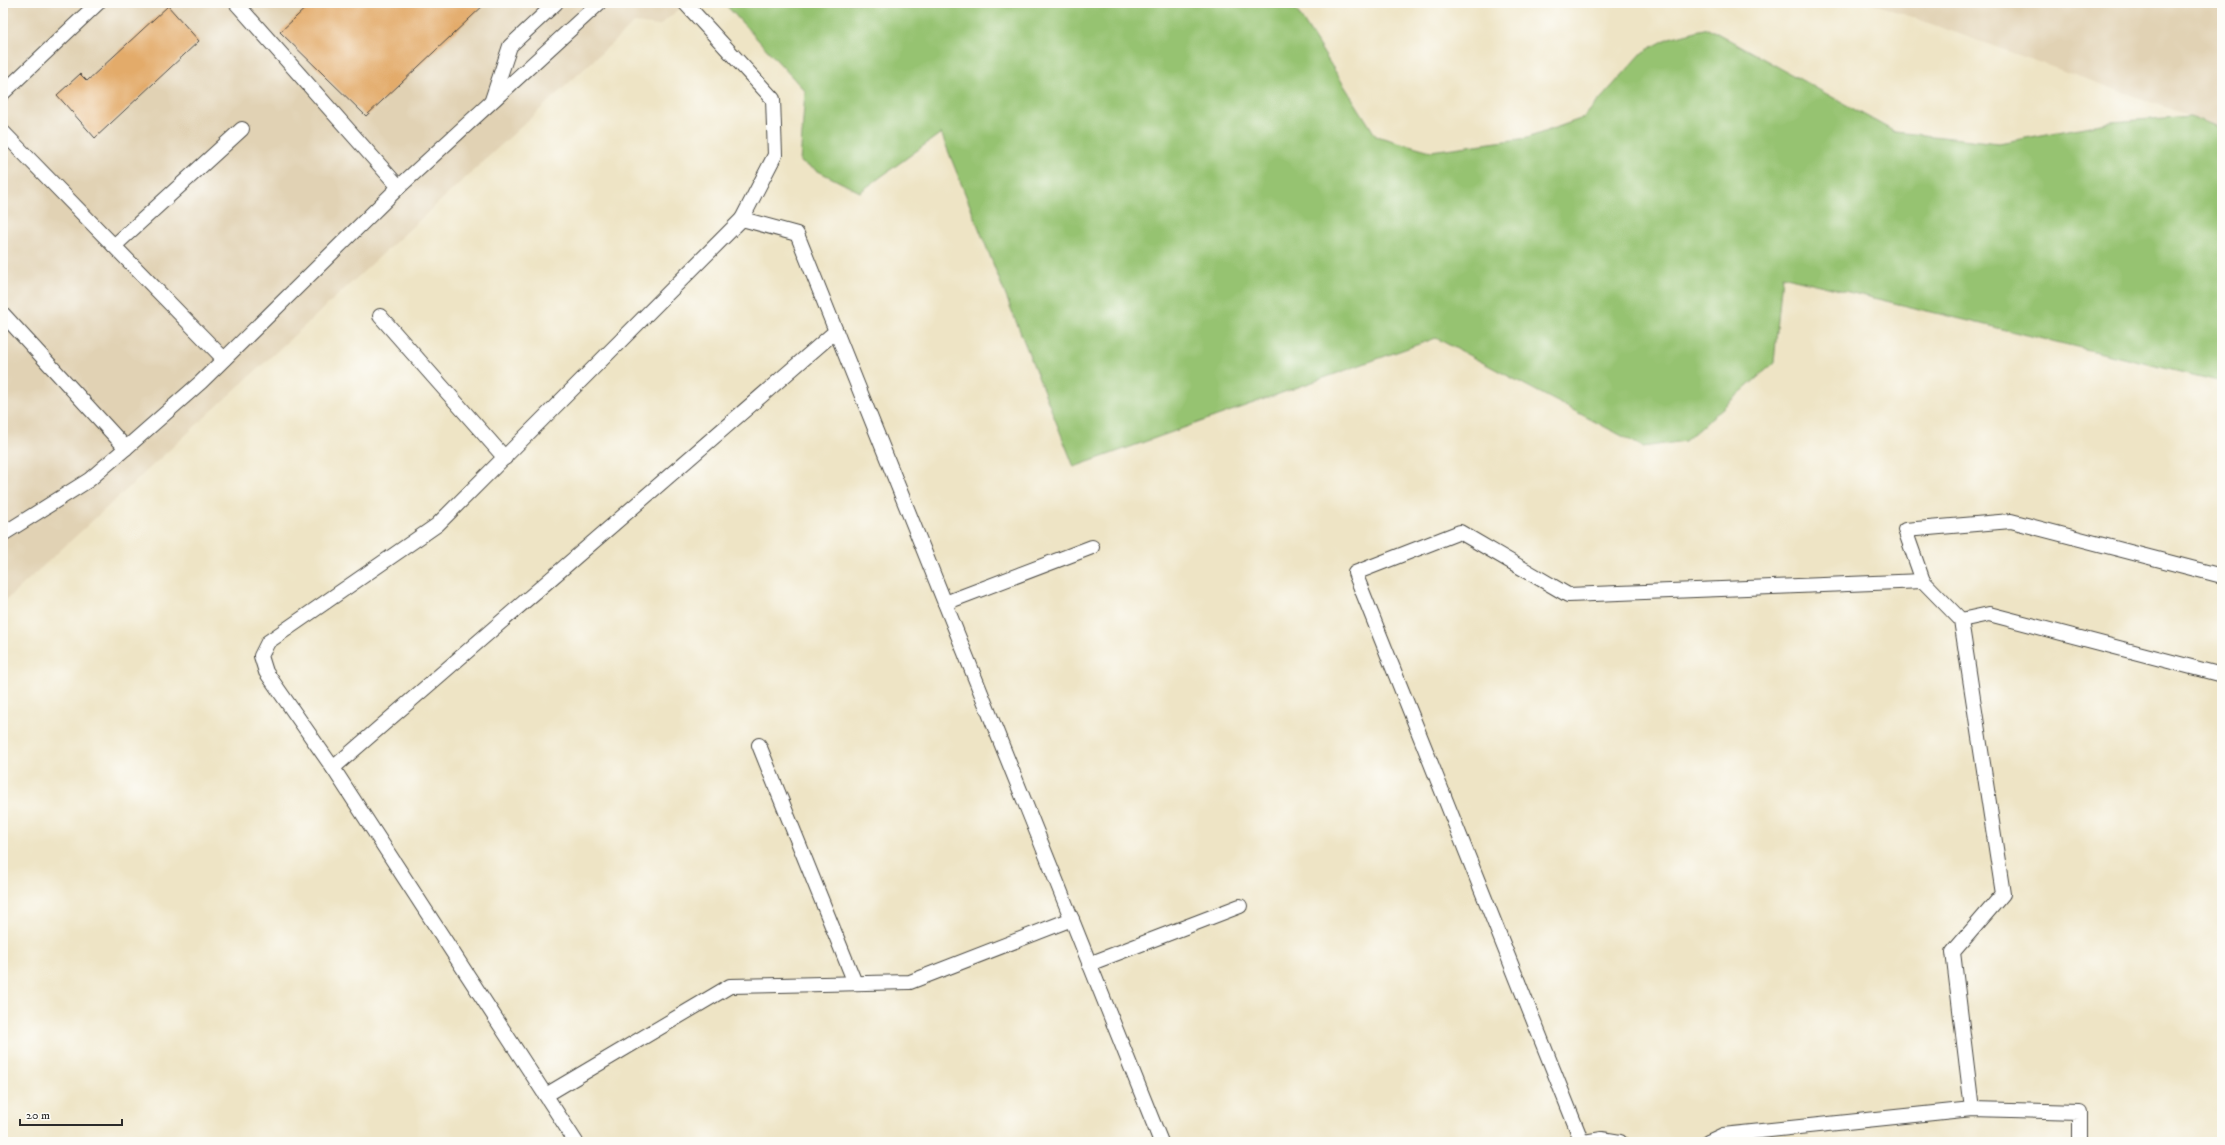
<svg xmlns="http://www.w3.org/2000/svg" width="2225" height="1145" font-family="'IM FELL DW Pica',serif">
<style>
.built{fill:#e1d2b4}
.green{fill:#96c371;stroke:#60774e}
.building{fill:#e3ab6a}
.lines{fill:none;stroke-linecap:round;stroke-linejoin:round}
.service-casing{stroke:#484742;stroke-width:16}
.service{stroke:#fff;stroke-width:14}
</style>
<rect width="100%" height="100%" fill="#fdfcf7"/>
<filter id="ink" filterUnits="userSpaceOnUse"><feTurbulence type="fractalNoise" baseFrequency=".025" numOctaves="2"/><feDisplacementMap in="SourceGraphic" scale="8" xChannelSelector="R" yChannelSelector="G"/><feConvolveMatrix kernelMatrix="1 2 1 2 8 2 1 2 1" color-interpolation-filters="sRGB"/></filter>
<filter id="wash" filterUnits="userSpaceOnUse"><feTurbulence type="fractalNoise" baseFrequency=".012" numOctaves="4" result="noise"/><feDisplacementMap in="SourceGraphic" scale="16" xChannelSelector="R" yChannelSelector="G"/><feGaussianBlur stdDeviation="0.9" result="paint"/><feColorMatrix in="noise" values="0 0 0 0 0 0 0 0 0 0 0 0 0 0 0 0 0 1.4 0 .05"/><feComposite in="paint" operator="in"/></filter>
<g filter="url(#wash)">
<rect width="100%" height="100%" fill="#eee4c5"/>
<g class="built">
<path d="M3,3H686L659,26L634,23L3,603Z"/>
<path d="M1872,3H2222V128L2190,116Z"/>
</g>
<path class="green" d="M724,3H1292L1376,136L1431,151L1527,138L1583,118L1643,52L1669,38L1708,28L1895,132L1999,143L2111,122L2190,116L2222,128V382L1782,276L1774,363L1685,441L1643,447L1436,338L1074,467L941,133L860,192L800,162L805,91Z"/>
<g id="blocks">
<g class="building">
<path d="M311,3H486L366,116L280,32Z"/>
<path d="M168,6L199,41L95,138L57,95L80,74L87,81Z"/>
</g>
</g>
</g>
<g filter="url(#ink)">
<use href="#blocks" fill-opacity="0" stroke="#484742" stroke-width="1"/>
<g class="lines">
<defs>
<g id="service">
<path d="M685,3L773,99L775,155L742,219"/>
<path d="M3,93L98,3"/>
<path d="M492,100L510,46L556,3"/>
<path d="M3,132L224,359"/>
<path d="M399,187L599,3"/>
<path d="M114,246L242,129"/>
<path d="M3,314L126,448"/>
<path d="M380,316L505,458"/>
<path d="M3,534L89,480L126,448L201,382L399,187L236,3"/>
<path d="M945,603L1092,547"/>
<path d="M1961,620L1989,614L2222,675"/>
<path d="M759,745L855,983"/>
<path d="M333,768L836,331"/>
<path d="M1089,964L1240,906"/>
<path d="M546,1095L730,986L910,982L1072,919"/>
<path d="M1972,1109L1953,952L2003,894L1961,620L1923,581L1905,530L2011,521L2222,576"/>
<path d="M576,1142L333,768L266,672L261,656L268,642L437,525L742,219L797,234L1161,1142"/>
<path d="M1582,1142L1355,573L1460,532L1568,595L1923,581"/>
<path d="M1584,1142L1602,1139L1620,1142"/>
<path d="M1708,1142L1723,1135L1972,1109L2080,1112V1142"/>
</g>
</defs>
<use href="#service" class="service-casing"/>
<use href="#service" class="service"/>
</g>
</g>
<rect width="2225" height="1145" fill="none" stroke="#fdfcf7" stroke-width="16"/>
<path d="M20 1119v6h102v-6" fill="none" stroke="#2b2b2b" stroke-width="2"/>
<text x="26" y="1119" font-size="12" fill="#2b2b2b" stroke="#fdfcf7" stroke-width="3" paint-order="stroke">20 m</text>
</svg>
